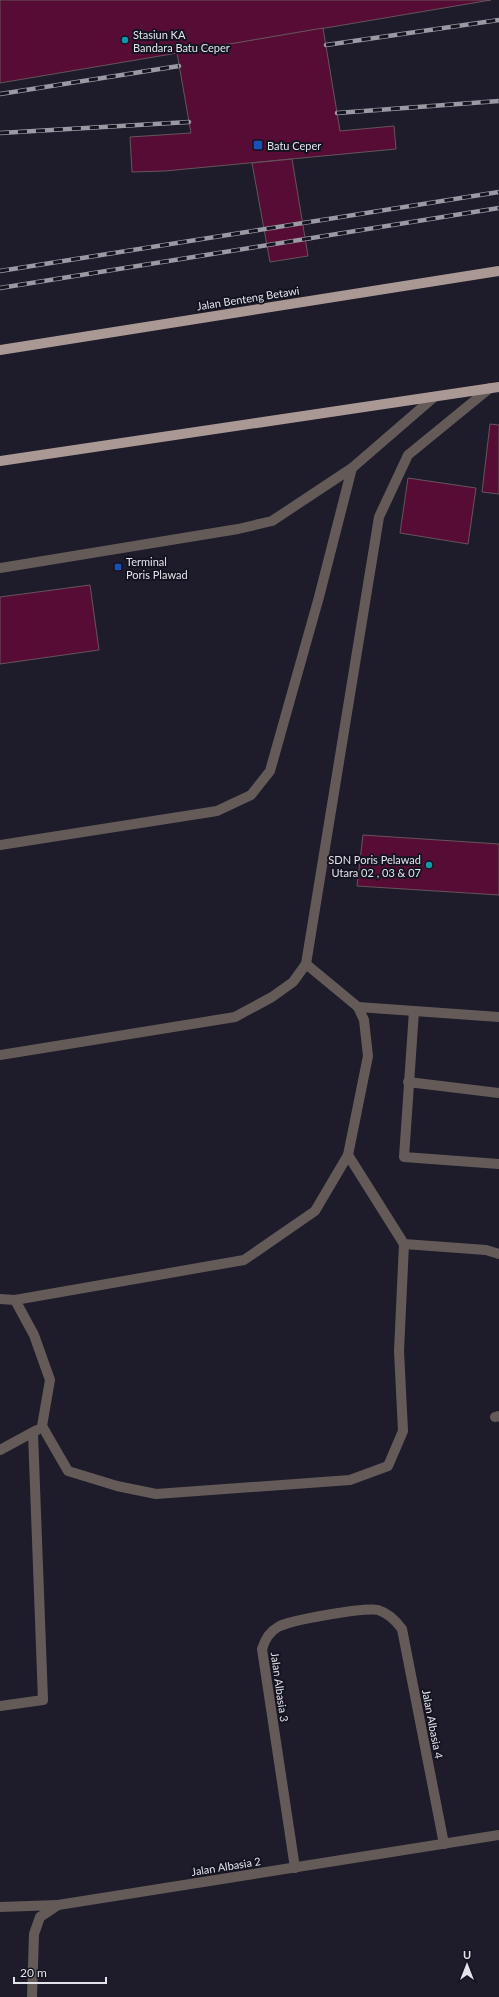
<svg xmlns="http://www.w3.org/2000/svg" width="499" height="1997" font-family="Lato,sans-serif">
<style>
.building{fill:#560c35;stroke:#66545b}
.lines{fill:none;stroke-linecap:round;stroke-linejoin:round}
.minor{stroke:#645b59;stroke-width:10}
.major{stroke:#aa9894;stroke-width:10}
.rail-casing{stroke:#9a99a4;stroke-width:4.5}
.rail{stroke:#141320;stroke-width:3;stroke-dasharray:9;stroke-linecap:butt}
.culture-dot{fill:#0f9aa8;stroke:#141320;stroke-width:1.5}
.transit-dot{fill:#1a4fb4;stroke:#141320;stroke-width:1.5}
.labels{text-anchor:middle;dominant-baseline:central;stroke-width:4;stroke-linejoin:round;paint-order:stroke}
.poi-label{font-size:11px;fill:#e3e3ec;stroke:#141320;text-anchor:start}
.street-label{font-size:11px;fill:#e3e3ec;stroke:#141320}
</style>
<rect width="100%" height="100%" fill="#1e1c2a"/>
<g class="building">
<path d="M0,0H491L0,83Z"/>
<path d="M323,28L340,131L394,126L396,149L165,171L132,172L130,137L191,133L177,53Z"/>
<path d="M292,159L308,256L270,262L252,163Z"/>
<path d="M490,424L499,425V494L482,492Z"/>
<path d="M408,478L476,488L468,544L400,533Z"/>
<path d="M90,585L99,650L0,664V597Z"/>
<path d="M363,835L499,844V895L357,886Z"/>
</g>
<g class="lines">
<g class="minor">
<path d="M0,568L238,529L272,521L352,468L433,398"/>
<path d="M0,845L217,811L251,795L270,771L319,597L352,468"/>
<path d="M358,1007L499,1017"/>
<path d="M414,1011L404,1157L499,1164"/>
<path d="M0,1055L235,1017L272,997L293,982L306,964L379,517L408,455L490,388"/>
<path d="M408,1082L499,1093"/>
<path d="M348,1155L404,1244L486,1250L499,1254"/>
<path d="M0,1299L15,1300L244,1260L315,1211L348,1155L368,1056L364,1020L358,1007L306,964"/>
<path d="M15,1300L34,1335L50,1380L42,1426L68,1471L117,1486L156,1494L350,1480L388,1466L403,1431L399,1351L404,1244"/>
<path d="M495,1417L499,1416"/>
<path d="M0,1450L37,1430"/>
<path d="M0,1706L43,1700L33,1433"/>
<path d="M295,1868L262,1649C265,1639 269,1632 278,1627C290,1620 365,1607 378,1610C388,1613 396,1621 402,1629L444,1844"/>
<path d="M0,1907L58,1905"/>
<path d="M32,1997L34,1934L40,1917L58,1905L499,1835"/>
</g>
<g class="major">
<path d="M0,350L499,271"/>
<path d="M0,461L499,387"/>
</g>
<defs>
<g id="rail">
<path d="M326,45L499,20"/>
<path d="M0,94L179,66"/>
<path d="M337,113L499,101"/>
<path d="M0,133L189,122"/>
<path d="M0,271L499,192"/>
<path d="M0,288L499,208"/>
</g>
</defs>
<use href="#rail" class="rail-casing"/>
<use href="#rail" class="rail"/>
</g>
<g class="culture-dot">
<circle cx="125" cy="40" r="4"/>
<circle cx="429" cy="865" r="4"/>
</g>
<g class="transit-dot">
<rect x="253" y="140" width="10" height="10" rx="2"/>
<rect x="114" y="563" width="8" height="8" rx="2"/>
</g>
<g class="labels">
<g class="poi-label">
<text x="133" y="34">Stasiun KA<tspan x="133" dy="13">Bandara Batu Ceper</tspan></text>
<text x="267" y="145">Batu Ceper</text>
<text x="126" y="561">Terminal<tspan x="126" dy="13">Poris Plawad</tspan></text>
<text x="421" y="859" text-anchor="end">SDN Poris Pelawad<tspan x="421" dy="13">Utara 02 , 03 &amp; 07</tspan></text>
</g>
<g class="street-label">
<text transform="translate(248 298) rotate(-9)">Jalan Benteng Betawi</text>
<text transform="translate(280 1687) rotate(82)">Jalan Albasia 3</text>
<text transform="translate(433 1724) rotate(79)">Jalan Albasia 4</text>
<text transform="translate(226 1866) rotate(-9)">Jalan Albasia 2</text>
</g>
</g>
<g transform="translate(467 1965)" stroke="#141320" stroke-width="3" paint-order="stroke">
<path d="M0-3L7 15L0 10L-7 15Z" fill="#e3e3ec"/>
<text y="-6" font-size="11" font-weight="bold" text-anchor="middle" fill="#e3e3ec">U</text>
</g>
<path d="M14 1977v6h92v-6" fill="none" stroke="#e3e3ec" stroke-width="2"/>
<text x="20" y="1977" font-size="12" fill="#e3e3ec" stroke="#141320" stroke-width="3" paint-order="stroke">20 m</text>
</svg>
